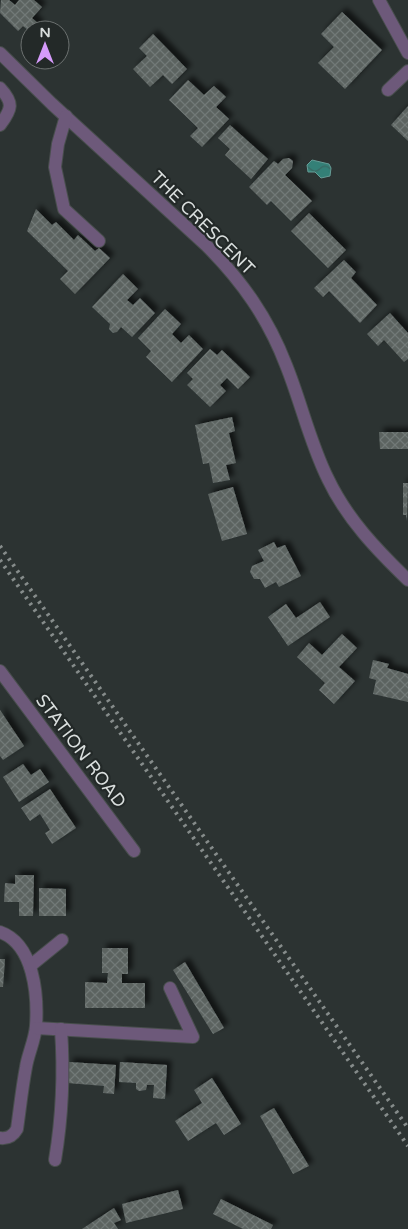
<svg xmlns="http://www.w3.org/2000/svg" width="408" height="1229" font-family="'Varela Round',sans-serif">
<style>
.water{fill:url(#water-waves);stroke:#669c96}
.building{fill:url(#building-cross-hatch);filter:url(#shadow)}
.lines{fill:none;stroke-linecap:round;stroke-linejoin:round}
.minor-casing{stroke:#484e4d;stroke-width:14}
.minor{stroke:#6d597a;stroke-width:12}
.rail{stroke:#868c8b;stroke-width:4;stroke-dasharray:2.5 5;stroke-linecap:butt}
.labels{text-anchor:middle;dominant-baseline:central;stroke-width:4.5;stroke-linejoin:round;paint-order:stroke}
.street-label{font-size:18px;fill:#d9dedd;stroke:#232928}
</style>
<defs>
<pattern id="water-waves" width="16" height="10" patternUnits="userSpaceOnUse" patternTransform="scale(1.25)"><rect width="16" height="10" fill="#348077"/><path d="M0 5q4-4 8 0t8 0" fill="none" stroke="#396862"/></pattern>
<pattern id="building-cross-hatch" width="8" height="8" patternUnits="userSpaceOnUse" patternTransform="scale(1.25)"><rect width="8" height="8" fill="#5b6361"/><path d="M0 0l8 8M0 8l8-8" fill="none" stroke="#727977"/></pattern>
<filter id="shadow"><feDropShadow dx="4.5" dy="-4.5" stdDeviation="2.5" flood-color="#0009"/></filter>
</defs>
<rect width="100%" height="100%" fill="#2c3332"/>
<path class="water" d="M312,160L329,164L331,168L330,176L321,178L315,172H308L307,165Z"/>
<g class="building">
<path d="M1,0H9L15,5L19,0H34L42,7L32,18L39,24L38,28L35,30H30V32L23,26L18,31L0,13Z"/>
<path d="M342,12L382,50L345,89L318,63L334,47L321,34Z"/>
<path d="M153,34L187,69L172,84L163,75L150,87L133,69L147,56L139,48Z"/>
<path d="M188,80L204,95L214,86L226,97L216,107L229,119L202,147L190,136L198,128L169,100Z"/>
<path d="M408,106V141L391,125Z"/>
<path d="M230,125L268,159L251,179L225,155L230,149L218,138Z"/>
<path d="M289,158L293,161L292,168L285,175L312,201L291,221L271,201L267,205L249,187L274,161L278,164L283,159Z"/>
<path d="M36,209L52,225L56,222L74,240L78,235L95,251L99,248L110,258L75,294L60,279L68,271L27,231Z"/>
<path d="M309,213L346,250L328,268L291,231Z"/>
<path d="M344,260L356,272L351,278L377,305L360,323L329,291L323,297L314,288Z"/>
<path d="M123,274L138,289L127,300L133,305L140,298L155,313L132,337L121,327L117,332L113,333L109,329L110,324L92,307Z"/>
<path d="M165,309L181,324L172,334L181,343L189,335L203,349L172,382L146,357L151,351L138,338Z"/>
<path d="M390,313L408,333V359L404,362L384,340L378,346L367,334Z"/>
<path d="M210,349L217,355L222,350L250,377L238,389L227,378L220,385L226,391L210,407L187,385L193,379L187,373Z"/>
<path d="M232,417L235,431L229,433L236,463L226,465L230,480L213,483L209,463L203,464L195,425Z"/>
<path d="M379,432H408V449H380Z"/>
<path d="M403,483H408L407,521L406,515H403Z"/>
<path d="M233,487L247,534L222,541L208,494Z"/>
<path d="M274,542L277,548L285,545L301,576L279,587L276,582L265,588L260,579H254L250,572L252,566L264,561L258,550Z"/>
<path d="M320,602L330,617L288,646L268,617L286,604L296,618Z"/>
<path d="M342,634L357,648L339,667L355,681L334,704L319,690L325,683L297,657L309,643L322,655Z"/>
<path d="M373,660L389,664L387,668L408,674V702L373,694L376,680L369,678Z"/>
<path d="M0,710L24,746L3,760L0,756Z"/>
<path d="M23,764L31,775L40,769L49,782L19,802L3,777Z"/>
<path d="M50,789L76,828L52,844L45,833L50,830L40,814L30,821L21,808Z"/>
<path d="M15,875H34L33,916H19V902H4L5,883L15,884Z"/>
<path d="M39,888L66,889V916H39Z"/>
<path d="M102,948H128V974H122V983H145V1008H85V982L107,983L108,973H102Z"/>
<path d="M0,959H5L3,987H0Z"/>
<path d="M185,962L224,1028L213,1034L173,970Z"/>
<path d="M69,1062L116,1065L114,1094L103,1093L104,1086L67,1083Z"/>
<path d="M120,1062L167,1065L165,1099L153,1098L154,1085H147L146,1090L139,1091L136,1089V1083L119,1082Z"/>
<path d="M212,1078L241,1124L224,1135L216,1123L188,1141L175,1121L202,1103L194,1090Z"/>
<path d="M274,1108L309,1166L293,1174L260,1116Z"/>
<path d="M178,1190L183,1209L126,1223L122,1204Z"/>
<path d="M221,1199L273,1225L271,1229H243L213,1214Z"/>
<path d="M114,1208L121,1220L114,1223L118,1229H82Z"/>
</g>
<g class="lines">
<defs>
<g id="minor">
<path d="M379,0L408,53"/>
<path d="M0,53L52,104L206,245C242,281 268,318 286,365C301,402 310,443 328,479C347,519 377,550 408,580"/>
<path d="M0,88C14,103 12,109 0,125"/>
<path d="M388,90L408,71"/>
<path d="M66,116L58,144L55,167L64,209L99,241"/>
<path d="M0,671L134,851"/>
<path d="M0,932C34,944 38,995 36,1026C35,1040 28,1054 26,1067C22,1088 20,1108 17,1129C13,1136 8,1139 0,1138"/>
<path d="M30,966L62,940"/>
<path d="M36,1028L193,1037L170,988"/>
<path d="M55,1160C62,1118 64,1072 61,1029"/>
</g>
</defs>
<use href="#minor" class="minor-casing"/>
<use href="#minor" class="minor"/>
<g class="rail">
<path d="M0,546L408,1128"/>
<path d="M0,560L408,1146"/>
</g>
</g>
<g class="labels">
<g class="street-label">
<text transform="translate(203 223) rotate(45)">THE CRESCENT</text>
<text transform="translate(81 751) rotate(53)">STATION ROAD</text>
</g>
</g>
<g transform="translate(45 45)"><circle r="24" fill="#232928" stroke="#6c7170"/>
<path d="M0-4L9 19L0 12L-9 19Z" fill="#d59bfa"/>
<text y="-8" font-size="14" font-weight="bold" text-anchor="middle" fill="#d9dedd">N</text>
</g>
</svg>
